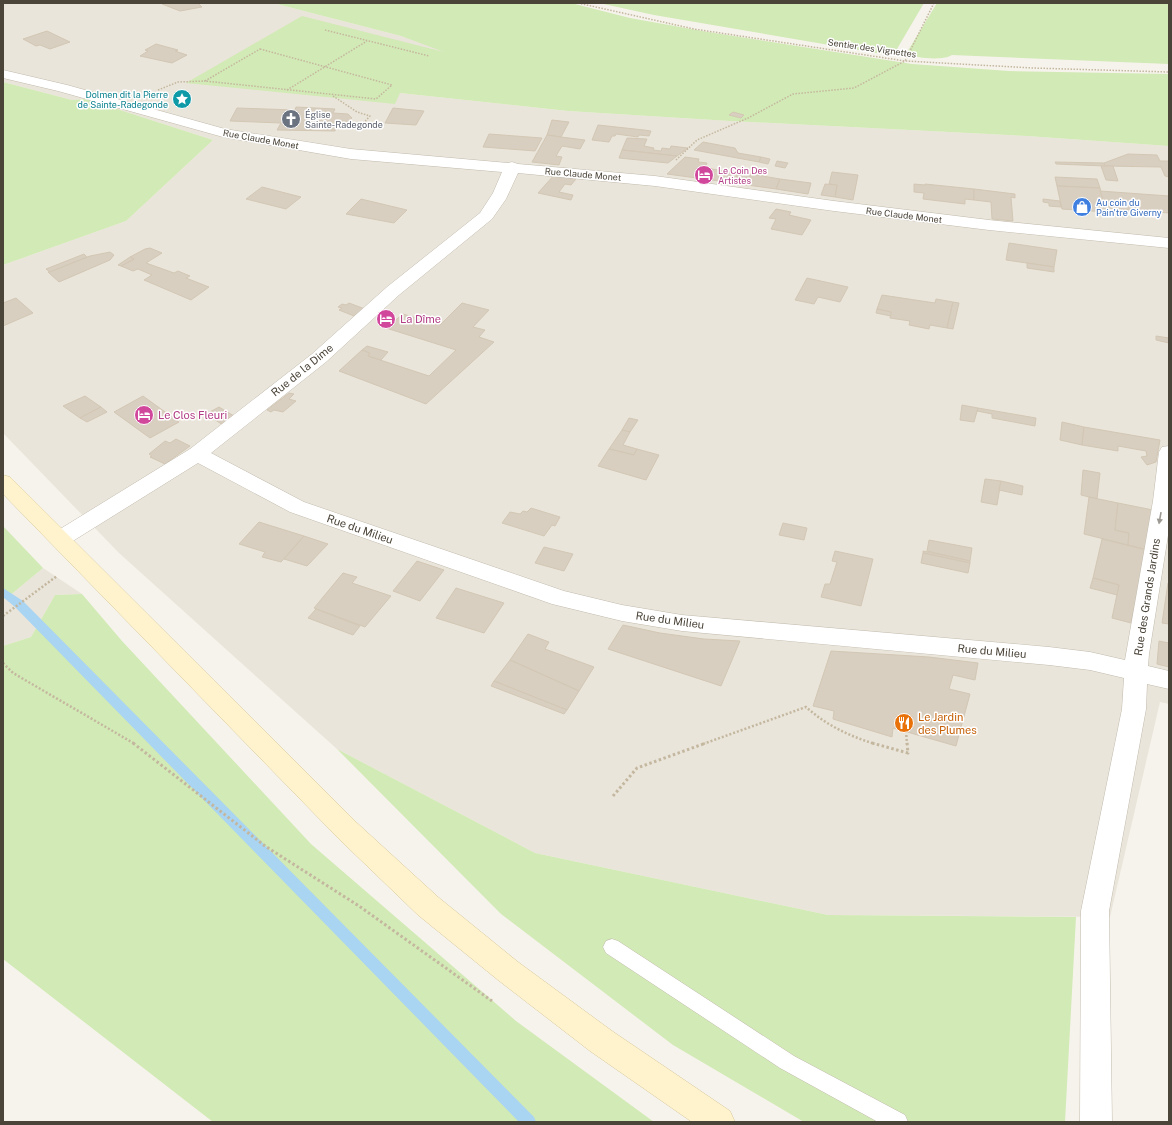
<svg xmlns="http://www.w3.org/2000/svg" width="1172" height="1125" font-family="'Public Sans',sans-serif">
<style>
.residential{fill:#eae5da}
.green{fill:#d2eab5}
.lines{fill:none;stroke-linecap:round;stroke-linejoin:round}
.stream{fill:#a9d4f2;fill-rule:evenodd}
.building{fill:#d8cfc1;stroke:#d3c7b4}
.lane-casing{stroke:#c2bbae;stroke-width:1}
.street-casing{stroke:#c2bbae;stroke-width:1}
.secondary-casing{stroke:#d6c79b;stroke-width:1}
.path-far2{stroke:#c4b79f;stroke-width:1.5;stroke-dasharray:1.5 1.5;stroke-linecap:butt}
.path-far1{stroke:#c4b79f;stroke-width:2.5;stroke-dasharray:2 2;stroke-linecap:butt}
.path{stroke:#c4b79f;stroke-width:3;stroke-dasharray:2.5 2.5;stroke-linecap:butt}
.lane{fill:#fff;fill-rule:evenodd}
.street{fill:#fff;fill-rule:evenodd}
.secondary{fill:#fff3cd;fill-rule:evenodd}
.oneway{fill:#9c9892}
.labels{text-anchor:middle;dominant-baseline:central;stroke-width:3;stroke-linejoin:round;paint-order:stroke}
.far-street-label{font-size:9px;fill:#4b4439;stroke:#fff}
.far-culture-label{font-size:9px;fill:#0d838f;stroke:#fff;text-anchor:end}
.far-worship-label{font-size:9px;fill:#5b616d;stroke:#fff;text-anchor:start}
.far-hotel-label{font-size:9px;fill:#b23c85;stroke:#fff;text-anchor:start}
.far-shop-label{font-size:9px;fill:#366cbe;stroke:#fff;text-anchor:start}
.hotel-label{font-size:11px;fill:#b23c85;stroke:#fff;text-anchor:start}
.street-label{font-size:11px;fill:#4b4439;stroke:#fff}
.food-label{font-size:11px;fill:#c56008;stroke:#fff;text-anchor:start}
</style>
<rect width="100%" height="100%" fill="#f6f3ec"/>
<g class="residential">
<path d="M3,3H273L401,36L450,53L400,93L568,111L730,121L1027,136L1169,146V704L1160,702L1110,917L828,915L535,853L337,749L119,553L3,433V265L126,221L213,140L86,99L72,100L3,82Z"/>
<path d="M43,568L82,594L55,595L31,637L3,646V599L8,597Z"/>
</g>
<g class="green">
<path d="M273,3H571L630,18L708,32L912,64L1009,71L1169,74V146L1027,136L730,121L568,111L400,93L395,104L186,83L302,16L444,52L401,36Z"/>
<path d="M599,3H924L894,54L876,53L654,15Z"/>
<path d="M937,3H1169V64L952,55C943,61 916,58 906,54Z"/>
<path d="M3,82L72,100L86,99L213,140L126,221L3,265Z"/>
<path d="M3,526L43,568L8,597L3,599Z"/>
<path d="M82,594L122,641L311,844L516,1021L654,1122H213L3,959V646L31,637L55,595Z"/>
<path d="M337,749L535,853L828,915L1076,917L1065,1122H804L673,1045L501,914Z"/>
</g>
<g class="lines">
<path class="stream" d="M3,588L23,601L534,1117L536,1122H519L15,607L3,597Z"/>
</g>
<g class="building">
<path d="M164,3H198L202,7L180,11L162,4Z"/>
<path d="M47,31L70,42L50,49L40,45L36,46L23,39Z"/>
<path d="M156,44L178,50L175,51L187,55L172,63L140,56L148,51L145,50Z"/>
<path d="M296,107L335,109L333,113L348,114L352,118L348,122L338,123L335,131L277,130L281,123L230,121L237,108L295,110Z"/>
<path d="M393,108L424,111L416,125L385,123Z"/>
<path d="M733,112L744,115L741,118L729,115Z"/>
<path d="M552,120L569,122L561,137L547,135Z"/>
<path d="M598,125L644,130L651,131L649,136L639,135L638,137L616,134L615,136H612L609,142L592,140Z"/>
<path d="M489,134L542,138L535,151L483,147Z"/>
<path d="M547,135L561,137L585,140L580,149L562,146L556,156L562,157L559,165L532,162Z"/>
<path d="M627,138L647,139L644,146L654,148L653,150L661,151L662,148L670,149L671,146L688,148L677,156L622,150Z"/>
<path d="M703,142L735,148L738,153L761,157L759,162L694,150Z"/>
<path d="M622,150L677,156L668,163L619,158Z"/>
<path d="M1128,154L1157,155L1160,161H1169V177L1165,176L1161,167L1105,166L1104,163Z"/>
<path d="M685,157L699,159L698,162L707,163L705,168L738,173L734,183L667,174Z"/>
<path d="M761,157L770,159L768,164L759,162Z"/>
<path d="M777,161L788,163L785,168L775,166Z"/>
<path d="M1055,162L1104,163L1105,166L1056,164Z"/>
<path d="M1101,166H1113L1118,181L1106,180Z"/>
<path d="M832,172L858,175L853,200L835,197L837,185L829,184Z"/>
<path d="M738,173L751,174L747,185L734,183Z"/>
<path d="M555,174L576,179L571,185L565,184L559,192L573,195L571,200L538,193Z"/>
<path d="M751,174L780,179L776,189L747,185Z"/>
<path d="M1055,177L1097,179L1100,188L1057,186Z"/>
<path d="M780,179L811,183L808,194L776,189Z"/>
<path d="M825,184L837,185L835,197L821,195Z"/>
<path d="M914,184L925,185V184L974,189V200L965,199V204L923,199L924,193L914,192Z"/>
<path d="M1057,186L1100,188L1107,212L1062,209Z"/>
<path d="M262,187L301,197L286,209L246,199Z"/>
<path d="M974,189L1015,194V198L1011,197L1013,221L992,219L991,202L974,200Z"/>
<path d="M1100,191L1169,196V213L1106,208Z"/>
<path d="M361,199L407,210L394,223L346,214Z"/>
<path d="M1043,199L1060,201L1061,207L1049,206V203L1043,202Z"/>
<path d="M776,209L791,212L789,215L811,220L802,235L771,229L776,219L769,218Z"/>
<path d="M1009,243L1057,250L1054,267L1006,260Z"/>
<path d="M150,248L162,253L146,263L174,273L178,271L190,276L186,278L209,287L191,300L144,280L152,275L138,269L133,271L121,266L134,259L130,257L145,249Z"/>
<path d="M110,252L114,255L110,260L59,282L48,272L90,256Z"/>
<path d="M84,254L87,257L50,272L46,269Z"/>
<path d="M130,257L134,259L121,266L118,265Z"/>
<path d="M1027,263L1054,267V272L1027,268Z"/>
<path d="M807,278L848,287L840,302L818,297L814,304L795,300Z"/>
<path d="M882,295L935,303L936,299L953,302L947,328L930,325L929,329L909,325L910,321L890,318L891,312L877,309Z"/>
<path d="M16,298L33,313L3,326V303Z"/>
<path d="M953,302L959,303L953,329L947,328Z"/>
<path d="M349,303L365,309L354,316L339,310L342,308L338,307L342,304L346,305Z"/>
<path d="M462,303L489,310L473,327L485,330L479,337L494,342L426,404L339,371L362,350L370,353L368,356L429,376L456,350L386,328L403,314L440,325Z"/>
<path d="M877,309L891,312V316L876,313Z"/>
<path d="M1156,336L1169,338V343L1156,340Z"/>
<path d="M367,346L388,352L381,360L368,356L370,353L362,350Z"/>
<path d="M289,393L294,394L289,399L296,401L283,412L274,410L271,412L267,410Z"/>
<path d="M85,396L101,407L80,418L63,406Z"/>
<path d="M143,396L179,422L150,438L114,412Z"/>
<path d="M962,405L978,408L974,422L960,420Z"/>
<path d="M101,407L107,412L87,422L80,418Z"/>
<path d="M219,407L234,416L223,425L206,414Z"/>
<path d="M978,408L1036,418L1035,426L992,418V414L977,411Z"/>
<path d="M629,418L638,420L630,432L622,430Z"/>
<path d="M1062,422L1084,427L1082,445L1060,440Z"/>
<path d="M1084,427L1160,440L1156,462L1147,465L1141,457L1147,456L1146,451L1118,446V451L1082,445Z"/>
<path d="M622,430L630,432L623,445L637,449L634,455L609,449Z"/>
<path d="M176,439L190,446L165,464L150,457L152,456L149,454L165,441L170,443Z"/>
<path d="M609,449L634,455L637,449L659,455L646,480L598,466Z"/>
<path d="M1083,470L1100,473L1097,499L1081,495Z"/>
<path d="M985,479L1001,481L997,505L981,502Z"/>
<path d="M1001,481L1023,486L1022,495L999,490Z"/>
<path d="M1089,497L1118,503L1115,530L1129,533L1128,545L1084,534Z"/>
<path d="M1118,503L1153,510L1147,550L1128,545L1129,533L1115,530Z"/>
<path d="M531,508L560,517L555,526L552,525L544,536L502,523L510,512L520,514L523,511L527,512Z"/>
<path d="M259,522L304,536L281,562L262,557L265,552L239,544Z"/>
<path d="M783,523L807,528L804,540L779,535Z"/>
<path d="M304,536L328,544L307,566L284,559Z"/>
<path d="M1102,539L1147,550L1131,623L1112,618L1119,585L1093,578Z"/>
<path d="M929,540L972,548L970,561L927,551Z"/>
<path d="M544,547L573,554L564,571L535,563Z"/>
<path d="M835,551L873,559L861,606L821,597L825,584H830L837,562L832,561Z"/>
<path d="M923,551L970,561V563L923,553Z"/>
<path d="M923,553L970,563L968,573L921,563Z"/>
<path d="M417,561L444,570L420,601L393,591Z"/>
<path d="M343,573L357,577L352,583L391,596L365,627L314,608Z"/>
<path d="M1093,578L1119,585L1117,595L1090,588Z"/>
<path d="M1168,583L1169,584V624L1162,623Z"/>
<path d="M456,588L504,603L484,633L436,618Z"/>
<path d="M316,609L360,626L353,635L308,618Z"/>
<path d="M623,625L660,633L704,639L740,641L721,686L608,649Z"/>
<path d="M528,634L549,642L545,649L594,667L579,691L510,660Z"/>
<path d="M1159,641L1169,643V667L1157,664Z"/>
<path d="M831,651L929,657L978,663L975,680L953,675L949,689L970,694L956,746L893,728L892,737L833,719L834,711L813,706Z"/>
<path d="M510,660L579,691L567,710L494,681Z"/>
<path d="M494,681L567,710L564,714L491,686Z"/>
</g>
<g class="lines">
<defs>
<path id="lane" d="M612,939L618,941L794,1056L905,1115L908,1122H878L780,1068L606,953L603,947L606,941Z"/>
<path id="street" d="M3,70L67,85L225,129L351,149L508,163L512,162L518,164L655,176L834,201L989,220L1169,238V248L989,230L834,211L655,186L518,173L506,199L492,219L399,295L326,362L211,453L304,502L564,591L622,605L682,615L1049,647L1090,652L1125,660L1153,501L1159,452L1162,447L1169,446V529L1149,654L1148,666L1169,671V689L1147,684L1146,709L1109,911L1112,1122H1080L1081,911L1122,709L1124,678L1090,670L1049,665L682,631L622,621L552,604L290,512L198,463L68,544L60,546L52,544L49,539L52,534L190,449L312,354L387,287L480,213L493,193L502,172L351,159L223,137L58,91L3,78Z"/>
<path id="secondary" d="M3,475L10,477L357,823L438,897L518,962L612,1031L730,1111L735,1122H692L590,1051L498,980L418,915L339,839L3,494Z"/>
</defs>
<use href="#lane" class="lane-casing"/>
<use href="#street" class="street-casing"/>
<use href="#secondary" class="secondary-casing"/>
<g class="path-far2">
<path d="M578,3L694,29L905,61L1033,68L1169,72"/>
<path d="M325,30L429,56"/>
<path d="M260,49L392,85L376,99L205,81Z"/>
<path d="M158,90L178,82L205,81"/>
<path d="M287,90L367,41"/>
<path d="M333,96L357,112L370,116L357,130"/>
<path d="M676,160L697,140L748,118L793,94L854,88L905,61L934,3"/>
</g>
<g class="path-far1">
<path d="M3,616L57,576"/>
<path d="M3,663L13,673L135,744"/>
<path d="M906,731L907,744"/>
<path d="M703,744L806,707C826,725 849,736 875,744"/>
</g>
<g class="path">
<path d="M133,743L265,846L359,906L492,1001"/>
<path d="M872,743L908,753L907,743"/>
<path d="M613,796L637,768L706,743"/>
</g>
<use href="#lane" class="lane"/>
<use href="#street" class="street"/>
<use href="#secondary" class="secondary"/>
</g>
<defs><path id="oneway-solid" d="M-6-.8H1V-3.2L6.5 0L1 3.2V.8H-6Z"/></defs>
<use class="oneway" href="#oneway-solid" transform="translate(1160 518) rotate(100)"/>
<defs>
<symbol id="sight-disc" viewBox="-11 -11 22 22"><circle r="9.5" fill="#0f9aa8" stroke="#fff"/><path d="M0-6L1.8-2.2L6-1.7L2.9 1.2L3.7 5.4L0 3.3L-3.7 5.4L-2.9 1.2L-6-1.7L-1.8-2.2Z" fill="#fff"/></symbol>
<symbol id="church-disc" viewBox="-11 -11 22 22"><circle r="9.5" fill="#6b7280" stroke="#fff"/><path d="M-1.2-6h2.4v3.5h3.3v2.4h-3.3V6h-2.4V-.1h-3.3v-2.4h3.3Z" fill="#fff"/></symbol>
<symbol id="hotel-disc" viewBox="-11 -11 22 22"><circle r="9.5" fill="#d1479c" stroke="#fff"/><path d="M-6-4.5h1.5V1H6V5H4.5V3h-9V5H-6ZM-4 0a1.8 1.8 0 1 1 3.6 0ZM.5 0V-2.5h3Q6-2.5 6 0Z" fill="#fff"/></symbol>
<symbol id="shop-disc" viewBox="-11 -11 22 22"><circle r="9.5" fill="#3f7fe0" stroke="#fff"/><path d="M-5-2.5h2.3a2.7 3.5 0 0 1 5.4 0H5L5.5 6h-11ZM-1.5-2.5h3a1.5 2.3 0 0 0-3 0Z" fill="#fff"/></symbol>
<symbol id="restaurant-disc" viewBox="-11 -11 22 22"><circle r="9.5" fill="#e8710a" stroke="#fff"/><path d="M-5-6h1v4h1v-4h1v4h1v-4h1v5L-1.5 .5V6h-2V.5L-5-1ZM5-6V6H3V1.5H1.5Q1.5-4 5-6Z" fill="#fff"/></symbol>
</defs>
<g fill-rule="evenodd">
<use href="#sight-disc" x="171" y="88" width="22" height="22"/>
<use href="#church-disc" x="280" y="108" width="22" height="22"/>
<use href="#hotel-disc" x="693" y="164" width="22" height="22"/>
<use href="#shop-disc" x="1071" y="196" width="22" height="22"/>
<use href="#hotel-disc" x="375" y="308" width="22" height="22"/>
<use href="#hotel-disc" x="133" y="404" width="22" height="22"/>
<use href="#restaurant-disc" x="893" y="712" width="22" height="22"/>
</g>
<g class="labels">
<g class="far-street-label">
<text transform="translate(872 48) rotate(8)">Sentier des Vignettes</text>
<text transform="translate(261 139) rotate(10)">Rue Claude Monet</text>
<text transform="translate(583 174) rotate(5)">Rue Claude Monet</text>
<text transform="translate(904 215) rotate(7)">Rue Claude Monet</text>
</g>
<g class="far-culture-label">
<text x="168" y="94">Dolmen dit la Pierre<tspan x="168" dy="10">de Sainte-Radegonde</tspan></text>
</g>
<g class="far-worship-label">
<text x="305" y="114">Église<tspan x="305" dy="10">Sainte-Radegonde</tspan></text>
</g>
<g class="far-hotel-label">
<text x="718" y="170">Le Coin Des<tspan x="718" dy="10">Artistes</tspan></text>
</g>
<g class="far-shop-label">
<text x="1096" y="202">Au coin du<tspan x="1096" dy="10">Pain'tre Giverny</tspan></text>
</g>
<g class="hotel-label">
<text x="400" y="319">La Dîme</text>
<text x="158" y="415">Le Clos Fleuri</text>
</g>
<g class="street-label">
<text transform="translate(302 370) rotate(-39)">Rue de la Dime</text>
<text transform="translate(360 529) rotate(19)">Rue du Milieu</text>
<text transform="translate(1147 597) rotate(-81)">Rue des Grands Jardins</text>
<text transform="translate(670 620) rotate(8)">Rue du Milieu</text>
<text transform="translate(992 651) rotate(5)">Rue du Milieu</text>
</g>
<g class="food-label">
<text x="918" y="717">Le Jardin<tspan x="918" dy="13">des Plumes</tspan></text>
</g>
</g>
<rect width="1172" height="1125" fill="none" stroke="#4b4439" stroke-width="8"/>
</svg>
